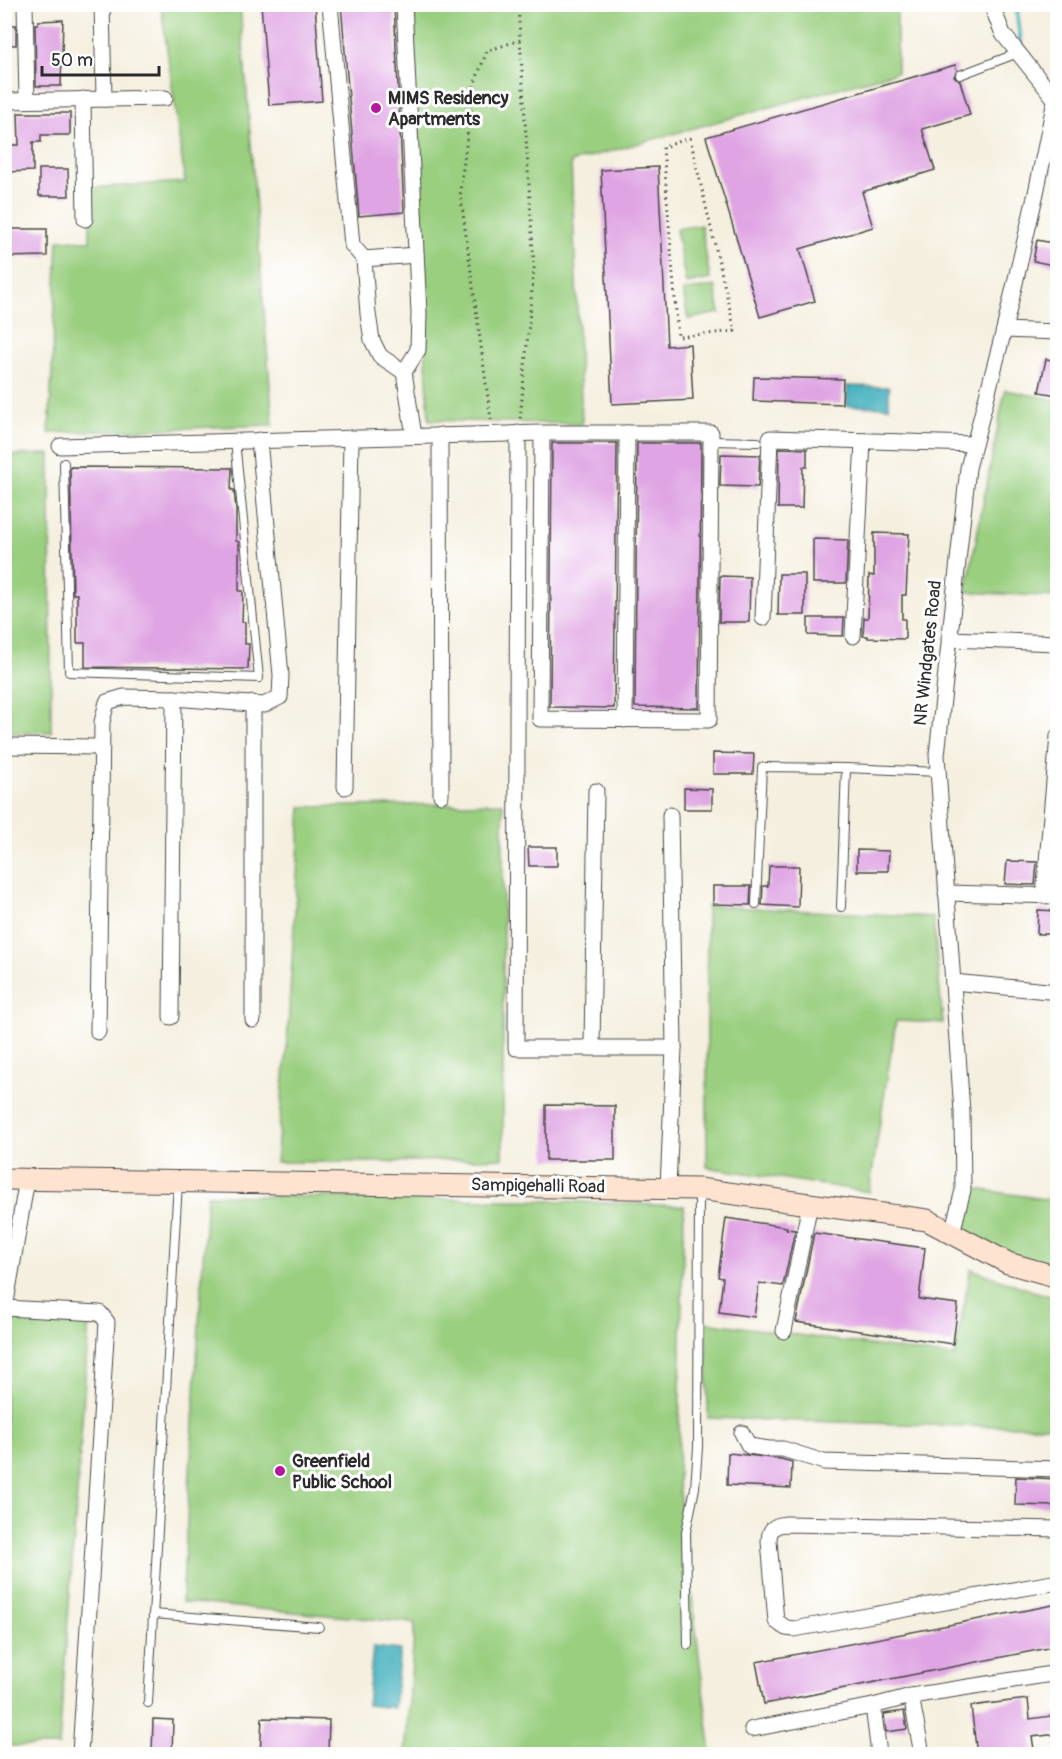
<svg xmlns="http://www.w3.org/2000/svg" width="1062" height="1759" font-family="Pangolin,sans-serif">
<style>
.green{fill:#9acf80;stroke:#627d56;stroke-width:1.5}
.water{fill:#40afbc;stroke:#366d74;stroke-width:1.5}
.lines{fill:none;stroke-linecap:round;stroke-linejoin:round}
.stream{stroke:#40afbc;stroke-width:4.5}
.building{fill:#dfa4e3}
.lane-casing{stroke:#494846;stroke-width:10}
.street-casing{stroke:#494846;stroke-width:17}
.secondary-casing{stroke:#494846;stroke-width:23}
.path{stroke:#494846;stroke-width:3;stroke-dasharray:1.5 4.5;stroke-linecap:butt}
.lane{stroke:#fff;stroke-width:8}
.street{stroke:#fff;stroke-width:15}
.secondary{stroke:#fee3d1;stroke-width:21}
.poi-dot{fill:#b5179e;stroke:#fff;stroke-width:2}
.labels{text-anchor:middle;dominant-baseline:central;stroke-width:6;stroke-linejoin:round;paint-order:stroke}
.poi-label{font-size:18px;font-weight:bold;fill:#2b2b2b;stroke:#fff;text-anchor:start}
.street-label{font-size:18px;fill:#2b2b2b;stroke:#fff}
</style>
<rect width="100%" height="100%" fill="#fff"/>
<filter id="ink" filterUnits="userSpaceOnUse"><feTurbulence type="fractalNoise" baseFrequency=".0167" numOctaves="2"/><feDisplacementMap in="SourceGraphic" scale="12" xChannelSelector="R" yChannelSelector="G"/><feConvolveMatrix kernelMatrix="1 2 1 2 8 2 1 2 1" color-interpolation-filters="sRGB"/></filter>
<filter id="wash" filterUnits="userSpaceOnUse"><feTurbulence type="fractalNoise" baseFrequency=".008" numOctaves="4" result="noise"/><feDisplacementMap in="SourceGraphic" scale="24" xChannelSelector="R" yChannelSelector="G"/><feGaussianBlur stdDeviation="1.35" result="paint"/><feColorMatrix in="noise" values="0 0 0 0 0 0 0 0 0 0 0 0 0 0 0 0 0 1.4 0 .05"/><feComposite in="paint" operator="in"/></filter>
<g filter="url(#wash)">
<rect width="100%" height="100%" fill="#f4efde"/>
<g class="green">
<path d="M161,5H240L273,425L49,433L58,240L90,241V188L185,182Z"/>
<path d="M408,5H897V72L571,162L582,424L429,420Z"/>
<path d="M701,225L710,279L686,284L676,229Z"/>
<path d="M715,286L720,313L688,319L683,291Z"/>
<path d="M1005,390L1057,400V597L966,592Z"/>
<path d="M50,454L51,732L5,733V455Z"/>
<path d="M503,803V1158L389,1162H276L287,1045L301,807Z"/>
<path d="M707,906L933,917L943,1023L896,1021L869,1192L707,1167Z"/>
<path d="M970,1188L1057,1201V1268L1014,1255L965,1233Z"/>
<path d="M207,1195L564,1201L684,1206L678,1482L711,1754H405L415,1623L182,1602Z"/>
<path d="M971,1269L1033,1291L1057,1298V1426H966L708,1418L706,1322L954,1357Z"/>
<path d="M5,1319L89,1323L59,1746H5Z"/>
</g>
<g class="water">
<path d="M847,386L889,387V407L847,406Z"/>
<path d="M373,1647L400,1650L394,1708L367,1705Z"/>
</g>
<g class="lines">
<path class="stream" d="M1016,4L1021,44L1030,56"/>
</g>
<g id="blocks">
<g class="building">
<path d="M261,4H315L322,101L269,105Z"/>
<path d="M341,4H394L404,212L359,216Z"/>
<path d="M63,20L61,86H36L35,24H38V21Z"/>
<rect x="4" y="25" width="12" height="20"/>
<path d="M955,65L957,70L954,77L960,81L970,115L922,129L935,170L862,192L873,227L800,249L815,301L760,317L706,137Z"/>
<path d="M18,113H70V135H41V142H33V171L4,172V145H19Z"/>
<path d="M658,167L667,346L690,344L693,400L612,404L601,170Z"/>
<path d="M39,169H68L69,196H39Z"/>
<path d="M4,229H47V256L4,257Z"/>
<path d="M1037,240L1058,244V266L1033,261Z"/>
<path d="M1046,359L1058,361V395L1039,392Z"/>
<path d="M754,377L843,379L842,404L753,401Z"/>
<path d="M552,443H617L614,708L550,707Z"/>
<path d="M637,443H701L699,708L635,707Z"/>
<path d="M779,448L807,449V467H803L802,508H778Z"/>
<path d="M721,454L760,455L758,487L720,486Z"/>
<path d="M70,467L232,468L231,490H234L236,509V541L239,542V591H243L242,622H245V644H249L248,669L85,667V643H77V594H73Z"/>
<path d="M874,533L909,534L906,595H902V619H905V639L868,638V636H863L864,618H868L869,575L874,576Z"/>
<path d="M813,539L848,540L846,583H813Z"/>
<path d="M779,574H805V615H778Z"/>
<path d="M720,576L750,577L749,622H719Z"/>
<path d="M808,618H844L843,636L808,635Z"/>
<path d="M713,753L754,754L753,774H713Z"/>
<path d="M684,788L712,789V809H684Z"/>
<path d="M528,847H557V866H529Z"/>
<path d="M857,850L889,851L888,871H857Z"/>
<path d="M1007,861L1037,862L1035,885L1005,884Z"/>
<path d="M769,866H799L798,907L762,905L763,886H768Z"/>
<path d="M713,886H751L750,905L713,904Z"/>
<path d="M1038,910L1058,911L1056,934H1037Z"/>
<path d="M546,1105L615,1106V1160H546Z"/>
<path d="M726,1218L787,1227L786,1229L795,1230L783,1286L759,1283L754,1317L719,1312L723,1278L718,1277Z"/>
<path d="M814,1233L925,1248L919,1299L958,1304L953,1344L796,1322Z"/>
<path d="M728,1453L781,1459L792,1462L791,1488L727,1485Z"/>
<path d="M1016,1477L1058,1479V1506L1015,1505Z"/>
<path d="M1058,1604V1646L764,1704L756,1662Z"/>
<path d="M1028,1699L1030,1719L1058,1715V1734L1032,1737L1035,1755H977L971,1706Z"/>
<path d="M904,1711L907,1729L886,1732L884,1714Z"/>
<path d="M262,1718L329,1720L328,1755H260Z"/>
<path d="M153,1719L173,1720L172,1755H152Z"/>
</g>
</g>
</g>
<g filter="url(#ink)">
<use href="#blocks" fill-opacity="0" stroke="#494846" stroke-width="1.5"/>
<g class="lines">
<defs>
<g id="lane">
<path d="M960,75L1018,53"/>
<path d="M711,441L758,442"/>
<path d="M64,463L69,672L259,678L235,441"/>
<path d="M756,904L762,767L846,768"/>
<path d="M841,907L846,768L938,772"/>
<path d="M153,1614L319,1627"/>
<path d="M688,1645L686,1532L695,1488L698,1447L699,1190"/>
<path d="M148,1703L178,1182"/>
</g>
<g id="street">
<path d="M25,4L27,100"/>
<path d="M102,4L104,99"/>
<path d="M330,4L352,245L364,259L368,314L372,340L380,356L404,372"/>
<path d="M404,4L419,313L418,350L404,372L414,436"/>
<path d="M991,4L1003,34L1055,99"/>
<path d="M83,99L85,219"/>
<path d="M4,101L165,98"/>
<path d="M364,259L416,255"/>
<path d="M1004,330L1058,332"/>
<path d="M518,433L516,1048H674"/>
<path d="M440,435L441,795"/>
<path d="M60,446L542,433H711L709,720L540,719L542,433"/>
<path d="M763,618L770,438L974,444"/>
<path d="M853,636L863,441"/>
<path d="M949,639L1058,643"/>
<path d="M253,703V1020"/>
<path d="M625,720L627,433"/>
<path d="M4,746L101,747"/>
<path d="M345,787L351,438"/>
<path d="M946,893L1058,896"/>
<path d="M1044,896L1058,736"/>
<path d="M953,982L1058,992"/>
<path d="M171,1017L174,698"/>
<path d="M98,1032L102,722L107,702L124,697L174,698L264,705L280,697L281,675L259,440"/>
<path d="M592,1048L596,791"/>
<path d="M668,1188L674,1048L670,815"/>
<path d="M952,1233L963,1190L962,1112L937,755L968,468L1004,330L1036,193L1058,86"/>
<path d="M4,1308L100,1313L107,1322L80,1754"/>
<path d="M5,1308L27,1179"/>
<path d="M784,1331L810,1204"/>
<path d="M742,1433L749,1446L769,1449H783L824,1462L1058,1469"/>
<path d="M1058,1529L786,1524C774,1525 769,1529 769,1541L776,1621L786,1628L794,1629L1058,1582"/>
<path d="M911,1696L922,1754"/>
<path d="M873,1706L879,1754"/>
<path d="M752,1729L873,1706L911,1696L1058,1673"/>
</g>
<path id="secondary" d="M4,1179L699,1189L927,1220L1008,1263L1058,1277"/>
</defs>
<use href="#lane" class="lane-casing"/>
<use href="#street" class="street-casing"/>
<use href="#secondary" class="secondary-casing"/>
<g class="path">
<path d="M518,4L534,268L520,420"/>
<path d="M690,138L735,331L678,337L663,147Z"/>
<path d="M491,420L460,191L474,85L487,51L520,40"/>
</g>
<use href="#lane" class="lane"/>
<use href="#street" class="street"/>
<use href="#secondary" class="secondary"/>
</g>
</g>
<g class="poi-dot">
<circle cx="376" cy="108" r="6"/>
<circle cx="280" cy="1471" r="6"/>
</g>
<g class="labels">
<g class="poi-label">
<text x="388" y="98">MIMS Residency<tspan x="388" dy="21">Apartments</tspan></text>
<text x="292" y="1461">Greenfield<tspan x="292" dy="21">Public School</tspan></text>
</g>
<g class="street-label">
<text transform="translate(928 653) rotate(-84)">NR Windgates Road</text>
<text transform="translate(538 1186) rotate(1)">Sampigehalli Road</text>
</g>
</g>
<rect width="1062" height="1759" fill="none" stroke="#fff" stroke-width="24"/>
<path d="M42 66v9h117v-9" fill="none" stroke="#2b2b2b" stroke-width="3"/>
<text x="51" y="66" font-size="18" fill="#2b2b2b" stroke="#ffffff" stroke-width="4.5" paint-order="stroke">50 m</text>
</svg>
